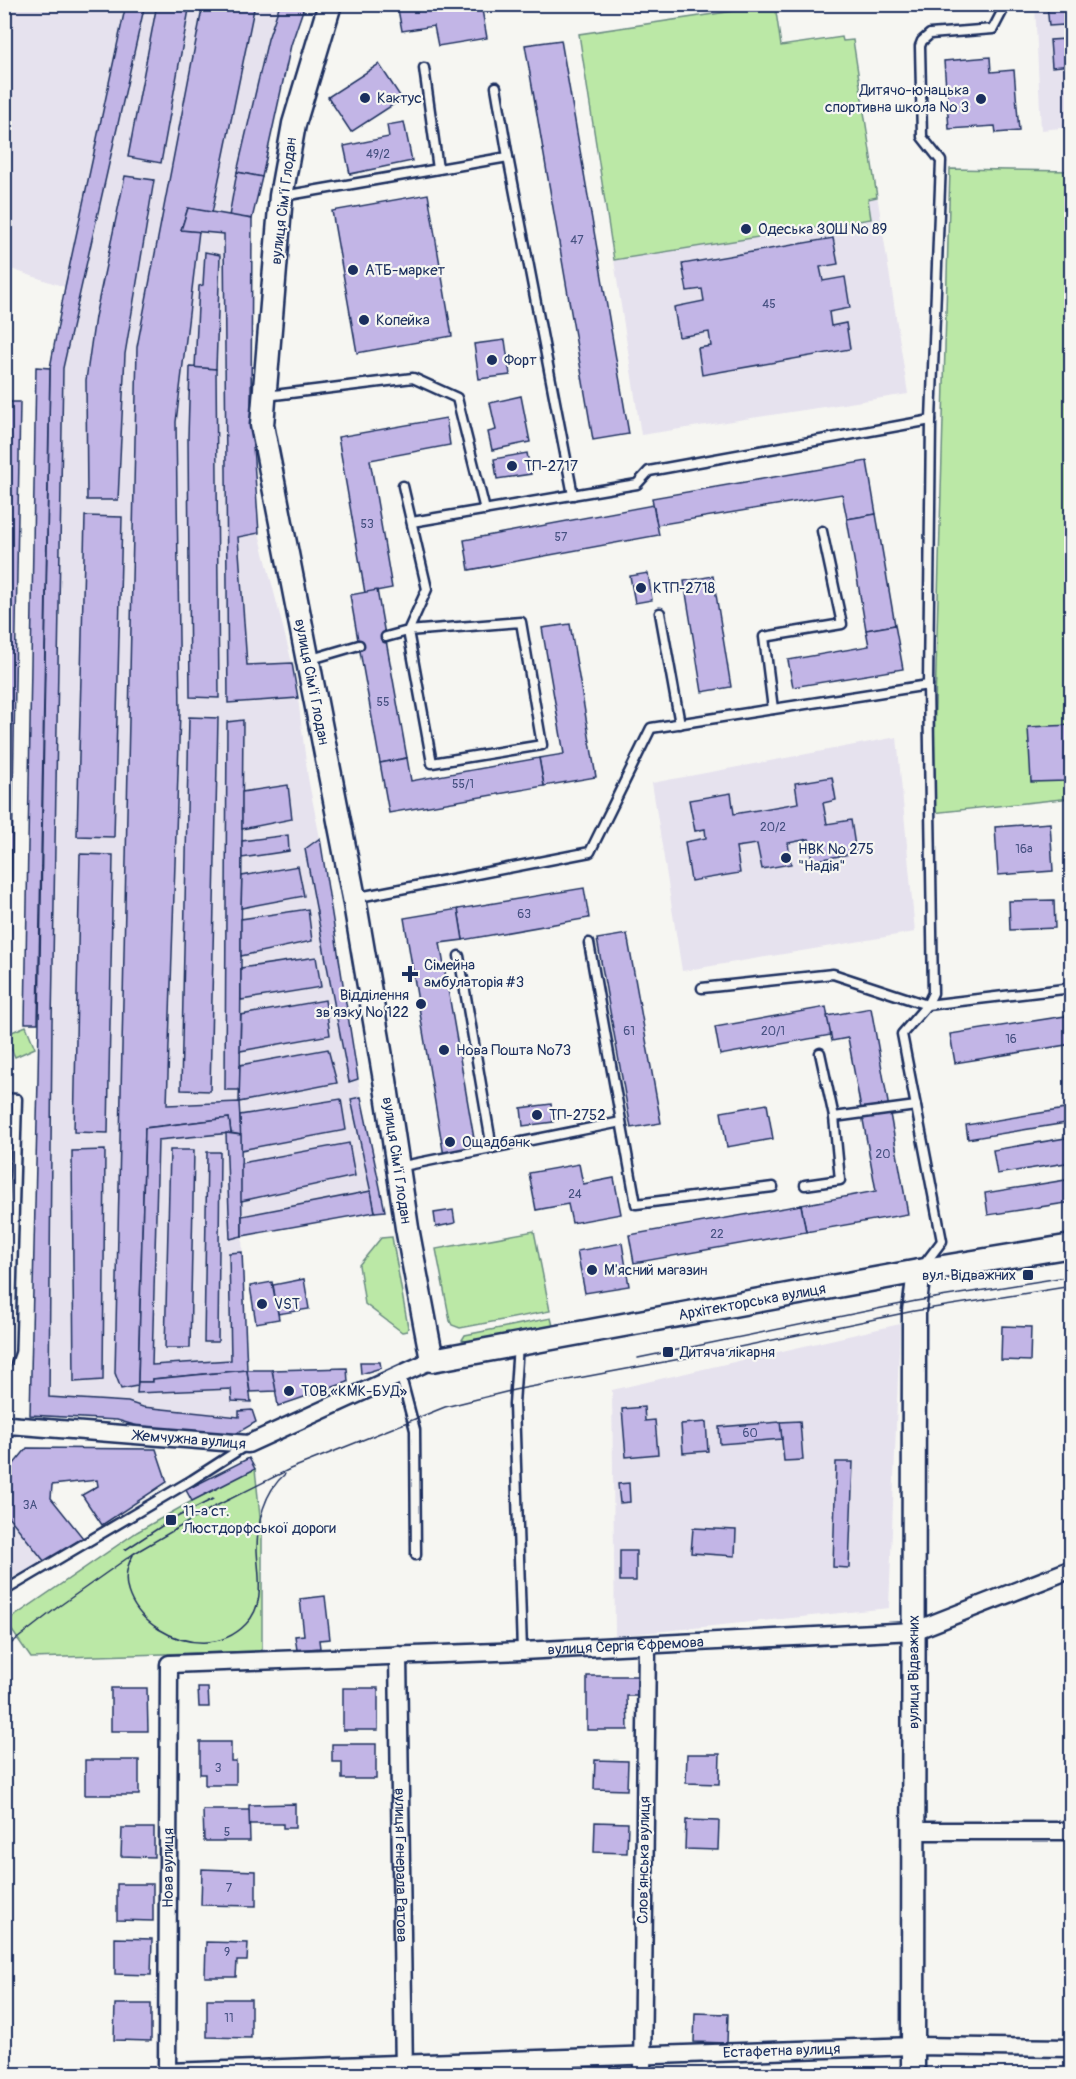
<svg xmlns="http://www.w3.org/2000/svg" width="1076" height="2079" font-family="Pangolin,sans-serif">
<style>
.built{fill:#e6e2ee}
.green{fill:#bbe8a6;stroke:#6b8c82;stroke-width:1.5}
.building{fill:#c2b5e6;stroke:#1b2f5e;stroke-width:1.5}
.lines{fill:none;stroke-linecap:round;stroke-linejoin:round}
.lane-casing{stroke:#1b2f5e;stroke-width:13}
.street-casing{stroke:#1b2f5e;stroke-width:21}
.secondary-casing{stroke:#1b2f5e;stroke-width:27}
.lane{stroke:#f6f6f2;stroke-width:8}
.street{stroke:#f6f6f2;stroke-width:16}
.secondary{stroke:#f6f6f2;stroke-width:22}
.tram{stroke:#1b2f5e;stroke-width:1.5}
.poi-dot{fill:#1b2f5e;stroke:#f6f6f2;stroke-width:2}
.labels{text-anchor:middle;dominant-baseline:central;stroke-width:4.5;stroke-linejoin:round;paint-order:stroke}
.number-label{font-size:12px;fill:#455080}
.poi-label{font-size:15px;fill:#1b2f5e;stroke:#f6f6f2;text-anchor:start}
.street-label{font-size:15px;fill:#1b2f5e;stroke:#f6f6f2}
</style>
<rect width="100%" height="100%" fill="#f6f6f2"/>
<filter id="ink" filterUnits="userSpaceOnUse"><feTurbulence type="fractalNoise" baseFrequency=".0167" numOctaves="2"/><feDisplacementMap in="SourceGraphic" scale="12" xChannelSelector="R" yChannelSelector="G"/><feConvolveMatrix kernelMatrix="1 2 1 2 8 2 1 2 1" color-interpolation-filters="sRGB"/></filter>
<g filter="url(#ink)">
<g class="built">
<path d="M775,4L781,46L842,37L843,41L853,40L908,394L641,435L579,34Z"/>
<path d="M4,5H305L291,45L252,219L251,417L259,533L292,663L298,698L308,778L320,838L361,1097L385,1211L242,1236L247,1370L252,1410L256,1422L232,1436L141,1427L117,1420L30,1415L38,1080L50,368L65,287L5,267Z"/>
<path d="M1035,5H1071V127L1041,130Z"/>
<path d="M897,737L915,932L682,971L652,783Z"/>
<path d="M900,1324L889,1608L615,1636L612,1390Z"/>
<path d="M4,1511L45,1562L5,1581H4Z"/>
</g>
<g class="green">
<path d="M775,5L781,46L842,37L843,41L853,40L877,197L868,199L871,219L614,260L579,34Z"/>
<path d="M950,169L1071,171V798L932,813Z"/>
<path d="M26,1026L35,1048L15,1057L5,1035Z"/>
<path d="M534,1231L550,1311L460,1328L452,1325L450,1321L436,1249Z"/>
<path d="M392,1237L408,1327L407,1331L402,1332L365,1304L359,1265L381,1238Z"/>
<path d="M551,1318L553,1326L467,1342L462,1340L465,1335Z"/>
<path d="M255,1469L262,1535V1651L31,1658L6,1622L137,1532L192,1501Z"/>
</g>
<g class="building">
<path d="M126,4H145L63,368L52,1023L49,1397L128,1402L143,1407L239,1417V1411L252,1410L256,1422L232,1436L141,1427L117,1420L30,1415L38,1080L50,368L65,287Z"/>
<path d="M157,4H190L161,163L128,157Z"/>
<path d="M203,4H255L212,213L188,208L181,230L199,231L176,422L180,712L167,1105L239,1102L241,1135L231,1133L229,1118L145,1128L138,1382L137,1386L121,1389L115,1373L137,347Z"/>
<path d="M280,4H305L291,45L262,177L237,172L268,39Z"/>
<path d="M397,4H449V6L481,4L487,38L438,46L434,26L402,31Z"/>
<path d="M1047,4H1072V65L1052,67L1050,40L1066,39L1064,25L1049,26Z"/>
<path d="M561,40L629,434L593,440L525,45Z"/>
<path d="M990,57L991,72L1014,70L1019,131L996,133L995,126L949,129L944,61Z"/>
<path d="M379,64L402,99L351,132L328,97Z"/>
<path d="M404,122L412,161L350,174L344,146L389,137L387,125Z"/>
<path d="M237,172L262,177L252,219L229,216Z"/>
<path d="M125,176L154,180L125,354L118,500H87L86,380L95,317Z"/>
<path d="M428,194L452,336L357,353L332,211Z"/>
<path d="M188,208L252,219L251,417L259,533L238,537L247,665L292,663L298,698L228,703L224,234L181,230Z"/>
<path d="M833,238L838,264L820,267L823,281L845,277L850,308L829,312L831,326L846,323L850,349L702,375L698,348L711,346L709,332L679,337L674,307L704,301L702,289L687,291L682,264Z"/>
<path d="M205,252L220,255L216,369L195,368L199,286L203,285Z"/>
<path d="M505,340L510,375L479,379L474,344Z"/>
<path d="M36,367L50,368L38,1023H25Z"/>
<path d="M190,367L216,369L219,698L190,697L188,437Z"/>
<path d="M521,396L530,442L492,450L488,432L496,430L490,403Z"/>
<path d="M7,402H20L9,1022H4V535Z"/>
<path d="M446,418L450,445L370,460L392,588L365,593L338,437Z"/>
<path d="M527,453L531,474L497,479L494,459Z"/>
<path d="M867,461L876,514L847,519L842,494L657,525L652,498Z"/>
<path d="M653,505L659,535L469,570L464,540Z"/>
<path d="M876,514L895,625L866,630L847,519Z"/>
<path d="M85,516L122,517L114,837L77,836Z"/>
<path d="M648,573L652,600L635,603L630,576Z"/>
<path d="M713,576L731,687L702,692L684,581Z"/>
<path d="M377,590L407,758L380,763L350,595Z"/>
<path d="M570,624L596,777L544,786L539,758L564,754L542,628Z"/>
<path d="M895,625L903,669L793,687L788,660L869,646L866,630Z"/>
<path d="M189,717L218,718L210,1091L181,1090Z"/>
<path d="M243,720L240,1090H225L227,722Z"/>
<path d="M1072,725V762L1066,763V781L1031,782L1028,727Z"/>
<path d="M407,758L411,781L539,758L544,786L389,813L380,763Z"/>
<path d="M832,777L836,800L823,803L827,824L851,820L856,853L812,861L809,839L788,843L791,864L762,869L757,844L736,847L740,873L691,881L685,842L706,838L705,829L695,831L689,800L731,793L734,814L798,803L795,783Z"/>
<path d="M288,785L292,819L242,829V792Z"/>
<path d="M1050,823L1053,871L998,875L995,827Z"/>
<path d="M288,835L289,851L242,858V841Z"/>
<path d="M320,838L358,1079L349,1082L305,849Z"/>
<path d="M80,854L113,855L108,1133L74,1132Z"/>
<path d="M298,866L304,896L241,908L242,876Z"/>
<path d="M584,888L589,918L463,940L458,909Z"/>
<path d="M1054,900L1055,928L1010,930L1009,901Z"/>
<path d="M308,909L312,941L241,956V919Z"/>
<path d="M458,909L463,940L440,943L476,1150L444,1156L404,918Z"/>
<path d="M627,934L661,1123L631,1128L597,939Z"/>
<path d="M316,957L321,987L241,1000V968Z"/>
<path d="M325,1000L330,1035L240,1051L241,1015Z"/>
<path d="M826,1007L831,1035L720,1055L715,1027Z"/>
<path d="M871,1008L908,1214L806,1232L801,1205L876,1191L848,1038L832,1041L827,1016Z"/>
<path d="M1072,1015V1044L955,1063L950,1034Z"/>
<path d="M328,1049L337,1083L239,1102L240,1065Z"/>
<path d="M361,1097L385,1211L375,1212L351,1099Z"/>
<path d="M341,1099L346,1130L241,1150L240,1115Z"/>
<path d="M551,1104L553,1122L523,1126L521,1108Z"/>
<path d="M767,1104L773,1139L727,1147L721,1112Z"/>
<path d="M1072,1108V1122L968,1139L966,1125Z"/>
<path d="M229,1118L231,1133L158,1140L152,1365L231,1360L229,1253L242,1252L247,1370L153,1379V1382H138L145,1128Z"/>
<path d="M226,1133L241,1135L242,1236L230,1239Z"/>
<path d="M1072,1137V1162L997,1174L993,1150Z"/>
<path d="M349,1143L355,1176L241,1201V1163Z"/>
<path d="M105,1150L103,1380L74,1382L72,1151Z"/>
<path d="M170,1150H194L190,1348H165Z"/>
<path d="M207,1152H220L218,1342H204Z"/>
<path d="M579,1164L583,1184L614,1178L621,1214L572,1223L568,1204L536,1210L529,1173Z"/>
<path d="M1072,1179V1202L988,1215L985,1193Z"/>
<path d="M371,1191L375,1212L242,1236V1216Z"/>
<path d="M801,1205L806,1232L634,1263L629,1235Z"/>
<path d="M453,1210L455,1223L436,1227L434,1213Z"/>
<path d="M622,1243L629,1286L585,1293L577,1251Z"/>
<path d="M304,1279L309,1309L278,1314L273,1285Z"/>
<path d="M272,1282L279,1319L256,1323L250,1286Z"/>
<path d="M1002,1326L1031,1327L1030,1361L1001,1360Z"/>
<path d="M360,1362H380L381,1368L361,1374Z"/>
<path d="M347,1368L348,1382L278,1406L272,1370Z"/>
<path d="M247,1370L251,1402L232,1401L231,1389L137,1393L138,1382H153V1379Z"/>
<path d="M247,1370H272L276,1391L250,1392Z"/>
<path d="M644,1407L645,1421L655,1420L658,1454L626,1457L622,1409Z"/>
<path d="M800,1421L803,1460L784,1461L780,1422Z"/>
<path d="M706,1422L708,1451L683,1453L681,1424Z"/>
<path d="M780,1422L782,1439L720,1444L719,1427Z"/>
<path d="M27,1448L156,1449L167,1482L102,1525L82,1495L98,1486L97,1480L52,1485L51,1498L83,1538L45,1562L4,1511V1476Z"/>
<path d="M249,1458L255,1469L192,1501L186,1490Z"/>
<path d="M836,1462H853L849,1568L833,1567Z"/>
<path d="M629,1483L630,1502L620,1503L618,1484Z"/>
<path d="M693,1528L736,1530L735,1556L691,1553Z"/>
<rect x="620" y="1551" width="16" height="30"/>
<path d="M325,1596L330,1639L319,1640L320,1648L297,1650L295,1636L304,1635L300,1599Z"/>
<path d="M587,1676H638V1696H627L628,1730H587Z"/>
<path d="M111,1688H147L148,1731H111Z"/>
<path d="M198,1688H208L209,1707H199Z"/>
<rect x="343" y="1688" width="35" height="42"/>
<path d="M200,1742H231V1761H236V1785H205V1774H200Z"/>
<path d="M332,1744H376V1779H342V1762H332Z"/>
<path d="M687,1754H720L719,1784L686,1783Z"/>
<rect x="85" y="1760" width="54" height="35"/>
<path d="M595,1760L628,1761L627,1790L594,1789Z"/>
<path d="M295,1804V1828H283V1824H249V1805Z"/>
<path d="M203,1810H249L250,1841H204Z"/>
<path d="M686,1820L719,1821L718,1850L685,1849Z"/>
<path d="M595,1822L628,1823L627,1853L594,1852Z"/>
<path d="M4,1827H8L7,1881H4Z"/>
<path d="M122,1828H154V1857L121,1856Z"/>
<path d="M202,1869L256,1871V1906L201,1905Z"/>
<path d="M117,1884H153V1921L117,1920Z"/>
<path d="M4,1907H7L9,1935L4,1936Z"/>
<path d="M115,1938L152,1939L151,1975L115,1974Z"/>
<path d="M206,1942L248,1943L247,1961H237L236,1977H205Z"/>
<path d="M207,1999H251V2038L207,2037Z"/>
<path d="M115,2004H151V2041L114,2040Z"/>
<path d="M695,2013L728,2014L727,2043L694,2042Z"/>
</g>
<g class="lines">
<defs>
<g id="lane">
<path d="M424,68L438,169"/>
<path d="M496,87L508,157L573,495"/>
<path d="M283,196L508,157"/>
<path d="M266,396L413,378L457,398L485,510"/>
<path d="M412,522L637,484L649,471L931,420L941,161L922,137L920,46L922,41L930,34L993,29L1006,4"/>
<path d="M660,613L680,724"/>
<path d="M386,637L408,631L521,622L542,745L432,763L408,631L427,589L403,486"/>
<path d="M308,660L359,645"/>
<path d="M773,709L764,637L842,624L822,531"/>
<path d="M354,898L590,852L651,728L928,685"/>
<path d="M589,943L636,1204L773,1187"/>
<path d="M459,956L492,1148"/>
<path d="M702,988L833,974L927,1005L1064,989L1072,984"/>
<path d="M820,1053L834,1117L916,1106"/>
<path d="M4,1098L17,1099L10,1350L4,1367"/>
<path d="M398,1167L621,1122"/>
<path d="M805,1185L840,1180L834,1117"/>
<path d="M923,1266L942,1241L902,1034L927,1005L933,993L928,685L931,420"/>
<path d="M518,1345L514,1404L522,1651"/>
<path d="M400,1373L415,1430L416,1555"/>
<path d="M4,1591L192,1480L245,1446"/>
</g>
<g id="street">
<path id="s1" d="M4,1432L9,1425L248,1444L432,1360"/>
<path id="s2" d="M398,1655L404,2074"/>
<path d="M915,1831H1072"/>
<path id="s3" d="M167,2072L914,2046L1072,2048"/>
<path id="s4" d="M167,2074L169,1664L522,1651L914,1631L1072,1569"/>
<path d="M642,2074L647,1645"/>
</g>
<g id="secondary">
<path id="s5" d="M330,4L294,124L281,196L262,425L354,898L385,1080L407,1228L432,1360L919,1271L1072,1246"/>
<path id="s6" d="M913,2074L914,1311L919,1271"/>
</g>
</defs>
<use href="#lane" class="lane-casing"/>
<use href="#street" class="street-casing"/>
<use href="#secondary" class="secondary-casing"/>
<use href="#lane" class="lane"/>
<use href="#street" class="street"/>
<use href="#secondary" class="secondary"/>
<g class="tram">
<path d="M638,1358L916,1301L1072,1276"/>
<path d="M125,1550L171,1520L213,1499"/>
<path d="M133,1555C100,1611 198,1674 246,1624C266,1604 258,1575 257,1550C257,1523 264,1492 285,1474"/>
<path d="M4,1649L58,1607L133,1554L212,1508L290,1469L445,1407L514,1390L691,1357L914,1311L1072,1286"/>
</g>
</g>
</g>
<g class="poi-dot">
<circle cx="365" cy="98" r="6"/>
<circle cx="981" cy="99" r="6"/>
<circle cx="746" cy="229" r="6"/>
<circle cx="353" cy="270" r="6"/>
<circle cx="364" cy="320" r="6"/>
<circle cx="492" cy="360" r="6"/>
<circle cx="512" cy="466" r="6"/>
<circle cx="641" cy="588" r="6"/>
<circle cx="786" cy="858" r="6"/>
<path d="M407 965h6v6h6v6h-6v6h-6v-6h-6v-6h6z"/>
<circle cx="421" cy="1004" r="6"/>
<circle cx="444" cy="1050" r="6"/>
<circle cx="537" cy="1115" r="6"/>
<circle cx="450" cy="1142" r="6"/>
<circle cx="592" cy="1270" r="6"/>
<rect x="1022" y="1269" width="12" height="12" rx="3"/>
<circle cx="262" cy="1304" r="6"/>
<rect x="662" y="1346" width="12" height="12" rx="3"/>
<circle cx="289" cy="1391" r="6"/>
<rect x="165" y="1514" width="12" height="12" rx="3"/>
</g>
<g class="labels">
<g class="number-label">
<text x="378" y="154">49/2</text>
<text x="577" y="240">47</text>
<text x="769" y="304">45</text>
<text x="367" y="524">53</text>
<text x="561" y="537">57</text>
<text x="383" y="702">55</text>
<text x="463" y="784">55/1</text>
<text x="773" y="827">20/2</text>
<text x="1024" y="849">16а</text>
<text x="524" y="914">63</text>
<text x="629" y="1031">61</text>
<text x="773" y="1031">20/1</text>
<text x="1011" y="1039">16</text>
<text x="883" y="1154">20</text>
<text x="575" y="1194">24</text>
<text x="717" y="1234">22</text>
<text x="750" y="1433">60</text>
<text x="30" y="1505">3А</text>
<text x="218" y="1768">3</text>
<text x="227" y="1832">5</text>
<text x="229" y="1888">7</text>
<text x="227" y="1952">9</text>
<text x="229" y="2018">11</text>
</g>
<g class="poi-label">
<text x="969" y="90" text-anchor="end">Дитячо-юнацька<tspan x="969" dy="17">спортивна школа № 3</tspan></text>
<text x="377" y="98">Кактус</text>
<text x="758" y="229">Одеська ЗОШ № 89</text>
<text x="365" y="270">АТБ-маркет</text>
<text x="376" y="320">Копейка</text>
<text x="504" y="360">Форт</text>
<text x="524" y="466">ТП-2717</text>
<text x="653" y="588">КТП-2718</text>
<text x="798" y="849">НВК № 275<tspan x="798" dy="17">"Надія"</tspan></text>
<text x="424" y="965">Сімейна<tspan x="424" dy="17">амбулаторія #3</tspan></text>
<text x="409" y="995" text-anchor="end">Відділення<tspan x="409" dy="17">зв'язку № 122</tspan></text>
<text x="456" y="1050">Нова Пошта №73</text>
<text x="549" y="1115">ТП-2752</text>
<text x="462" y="1142">Ощадбанк</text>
<text x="604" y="1270">М'ясний магазин</text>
<text x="1016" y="1275" text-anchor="end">вул. Відважних</text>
<text x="274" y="1304">VST</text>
<text x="680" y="1352">Дитяча лікарня</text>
<text x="301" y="1391">ТОВ «КМК-БУД»</text>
<text x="183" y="1511">11-а ст.<tspan x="183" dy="17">Люстдорфської дороги</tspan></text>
</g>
<g class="street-label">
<text transform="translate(284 201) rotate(-83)">вулиця Сім'ї Глодан</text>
<text stroke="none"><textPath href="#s5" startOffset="690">вулиця Сім'ї Глодан</textPath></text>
<text stroke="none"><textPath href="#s5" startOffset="1176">вулиця Сім'ї Глодан</textPath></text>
<text stroke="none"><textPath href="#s5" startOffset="1704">Архітекторська вулиця</textPath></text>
<text stroke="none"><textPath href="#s1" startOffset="190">Жемчужна вулиця</textPath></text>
<text stroke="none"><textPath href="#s4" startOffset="867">вулиця Сергія Єфремова</textPath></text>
<text stroke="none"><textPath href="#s6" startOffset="402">вулиця Відважних</textPath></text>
<text transform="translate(644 1860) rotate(-89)">Словʼянська вулиця</text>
<text stroke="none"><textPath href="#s2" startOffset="210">вулиця Генерала Ратова</textPath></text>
<text stroke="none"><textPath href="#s4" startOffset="206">Нова вулиця</textPath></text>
<text stroke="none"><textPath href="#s3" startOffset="615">Естафетна вулиця</textPath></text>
</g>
</g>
<rect width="1076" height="2079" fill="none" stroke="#f6f6f2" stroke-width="24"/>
<rect x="12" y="12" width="1052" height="2055" fill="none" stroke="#1b2f5e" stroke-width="2" filter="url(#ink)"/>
</svg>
